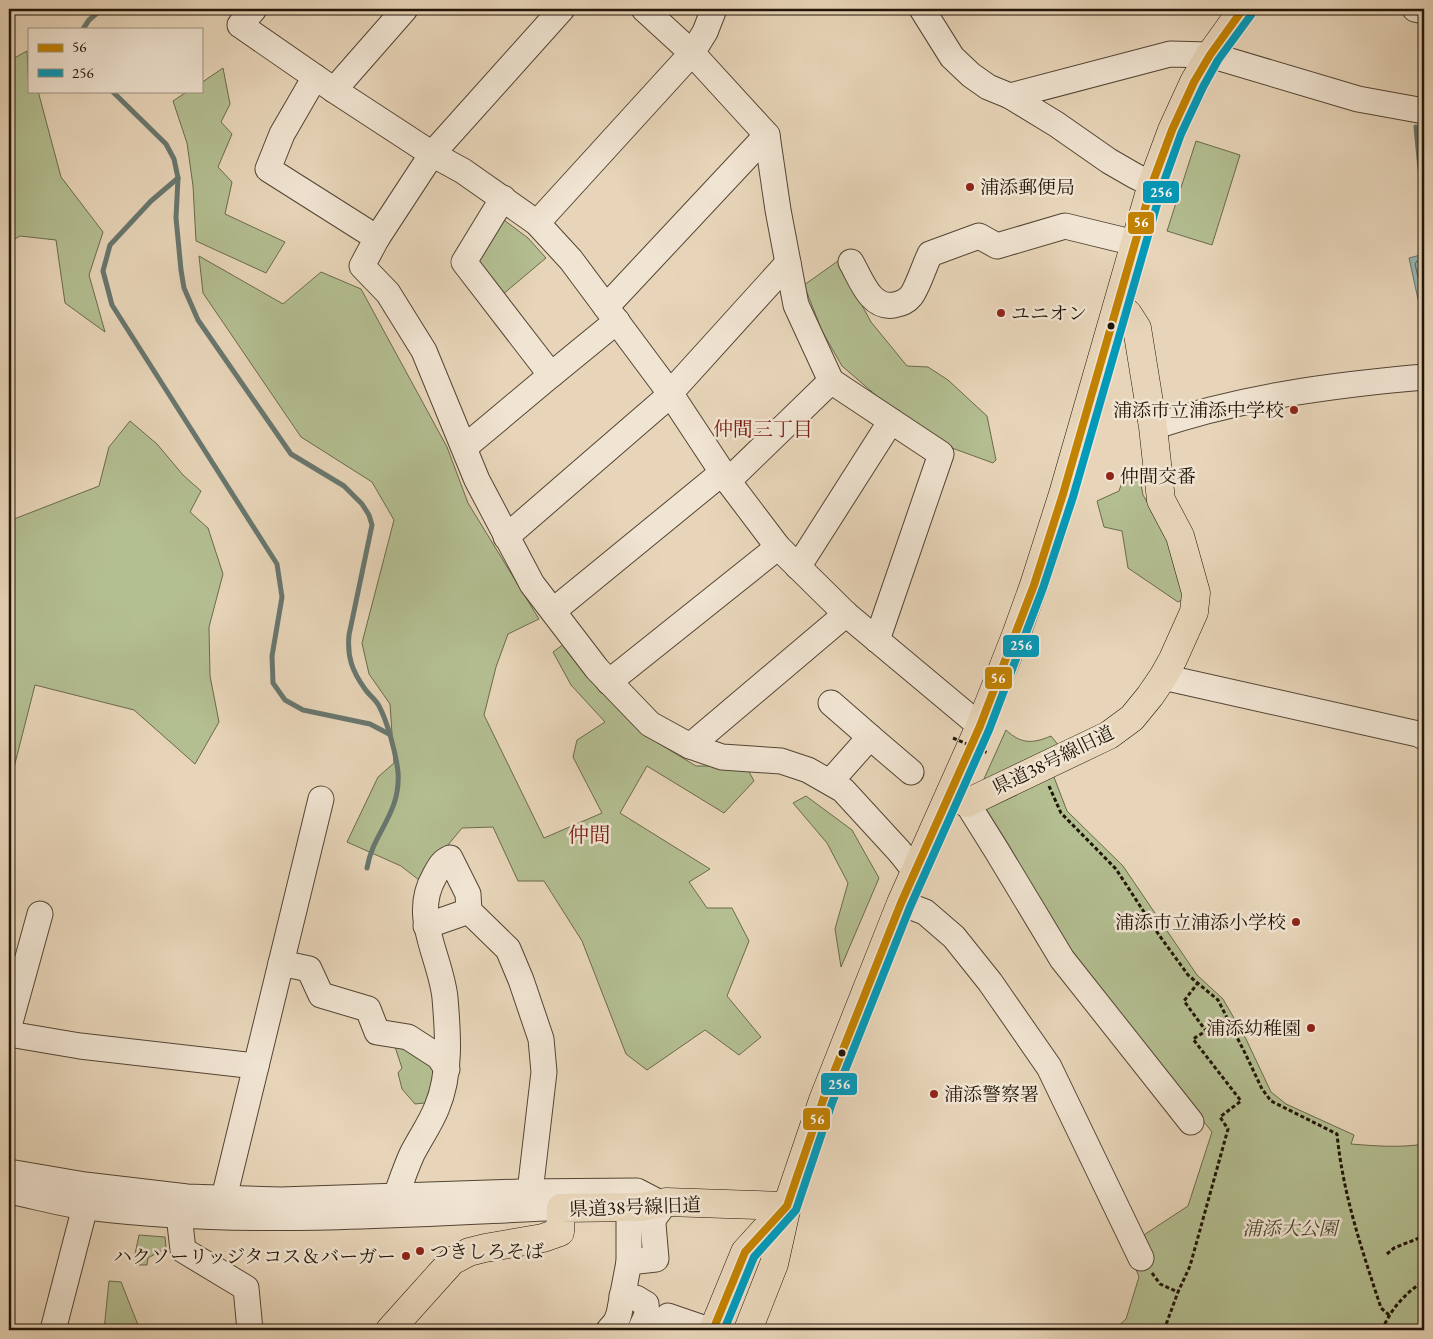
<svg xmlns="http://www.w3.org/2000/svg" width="1433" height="1339" font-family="'EB Garamond','Noto Serif JP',serif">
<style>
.green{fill:#b3be91;stroke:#6a6a4c}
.water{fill:#98b8b4;stroke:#68776f}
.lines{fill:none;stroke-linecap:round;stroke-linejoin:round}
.shore{stroke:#5c665e;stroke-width:1}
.stream{stroke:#68776f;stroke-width:5}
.minor-casing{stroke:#534534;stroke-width:27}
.major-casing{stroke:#211507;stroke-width:29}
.path{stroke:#211507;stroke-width:3;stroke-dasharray:4 2.5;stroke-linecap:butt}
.minor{stroke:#f0e4d2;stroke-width:25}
.major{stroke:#e8d5b9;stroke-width:28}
.path-bridge{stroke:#211507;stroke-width:3;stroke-dasharray:4 2.5;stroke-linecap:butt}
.bus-1-casing{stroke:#f0e4d2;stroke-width:11}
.bus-2-casing{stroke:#f0e4d2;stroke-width:11}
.bus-1{stroke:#c28202;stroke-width:8}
.bus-2{stroke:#039aba;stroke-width:8}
.poi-dot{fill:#8f2418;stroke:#f0e4d2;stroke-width:2}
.bus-dot{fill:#211507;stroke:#f0e4d2;stroke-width:2}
.labels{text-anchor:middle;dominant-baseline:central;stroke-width:5;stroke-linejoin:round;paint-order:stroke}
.poi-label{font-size:19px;fill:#211507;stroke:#f0e4d2;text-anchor:start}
.street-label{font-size:19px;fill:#211507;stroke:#f0e4d2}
.park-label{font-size:19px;font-style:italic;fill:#4d4830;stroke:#f0e4d2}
.neighbourhood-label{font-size:20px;fill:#7a1f14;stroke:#f0e4d2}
.quarter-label{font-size:21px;fill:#7a1f14;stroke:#f0e4d2}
.line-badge{stroke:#f0e4d2;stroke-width:2}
.badge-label{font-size:14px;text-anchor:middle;font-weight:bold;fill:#fff}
</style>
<rect width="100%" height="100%" fill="#e8d5b9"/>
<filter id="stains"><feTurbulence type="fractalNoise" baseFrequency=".004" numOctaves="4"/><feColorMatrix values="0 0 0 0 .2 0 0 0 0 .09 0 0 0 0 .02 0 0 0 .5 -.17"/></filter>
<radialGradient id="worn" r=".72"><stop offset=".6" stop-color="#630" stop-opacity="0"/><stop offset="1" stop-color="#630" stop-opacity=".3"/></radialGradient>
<g class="green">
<path d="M27,51L29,91H38L61,177L103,232L89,275L105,332L65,303L56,240L20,236L9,242V61Z"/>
<path d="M223,68L230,104L221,122L232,134L218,167L232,182L225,214L285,242L266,273L196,241L193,186L187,143L173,101L188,91H201V83Z"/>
<path d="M1196,141L1240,155L1212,245L1167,231Z"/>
<path d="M500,217L528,238L546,258L502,295L476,262Z"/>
<path d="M199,256L283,304L321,272L361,289L447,447L468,503L539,619L508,634L496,667L484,715L544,838L602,813L573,757L577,740L605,722L571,685L553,652L564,644L648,737L696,766H746L754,781L724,813L647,766L620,813L710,869L689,882L707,908H732L749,941L727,996L761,1037L739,1055L705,1030L647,1070L626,1054L582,941L544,881H518L493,827L462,828L419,880L401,866L347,842L378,777L394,763L390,704L369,674L362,643L394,520L372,482L301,437L203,293Z"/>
<path d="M838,261L871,322L907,366L928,367L948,380L987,416L996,460L993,463L952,448L892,409L842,366L822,331L804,285Z"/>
<path d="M130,421L157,444L183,475L201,491L190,512L208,528L223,574L209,627L210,676L219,722L195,764L134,710L35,685L9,787V521L99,486L109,447Z"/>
<path d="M1125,473L1139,474L1143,495L1165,532L1184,599L1178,602L1128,568L1122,531L1104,527L1097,501L1119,491Z"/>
<path d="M1006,730C1021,744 1032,744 1051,736L1064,752L1047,759L1067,811L1123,866L1197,975L1223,999L1246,1039L1271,1092L1286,1104L1354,1135L1351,1144C1376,1146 1400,1148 1424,1144V1330H1114L1126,1319L1139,1277L1127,1246L1188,1206L1212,1132L1058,939L982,811L979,790Z"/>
<path d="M806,796L852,830L879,878L841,967L835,929L848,883L827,843L793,803Z"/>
<path d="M393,1041L437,1067L433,1102L415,1104L402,1089L398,1073L402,1068Z"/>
<path d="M139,1235L165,1237L166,1248L148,1258L147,1265H139L135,1254Z"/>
<path d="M109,1281L121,1282L140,1330H104Z"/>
</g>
<path class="water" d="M1424,254V322H1423L1409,258Z"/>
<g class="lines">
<path class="shore" d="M1424,260L1417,261L1415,264L1424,303"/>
<g class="stream">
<path d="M83,29L89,20L102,9"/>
<path d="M112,91L166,144L174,159L178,178L176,218L181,270L184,288L198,320L291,454L344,486L362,504L369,515L372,525L349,635C347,657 352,671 365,689C369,695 376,700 379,706C388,723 396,754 398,772C401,814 373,832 367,868"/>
<path d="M1416,127L1421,179L1424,189"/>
<path d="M178,178L151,201L110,245L103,271L112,305L277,564L282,597L272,656L273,683L285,700L303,710L370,724L389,734"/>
</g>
<defs>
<g id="minor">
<path d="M254,9L240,25L334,90L432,154L463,171L537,223L571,260L670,393L728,481L778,547L846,614L980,726"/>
<path d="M644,9L692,53L767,135L778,210L796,305L831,381L941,454L877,640"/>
<path d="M922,9L952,57L971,75L988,87L1010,96L1056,124L1109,161L1135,176L1152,184"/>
<path d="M1415,9L1424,11"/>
<path d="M315,77L282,134L268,169L377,238L362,266L388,293L424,351L477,480L532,584L597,669L650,724L690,746L722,757L781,761L808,770L843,790L899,851L915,871"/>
<path d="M334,90L405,9"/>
<path d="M1010,96L1170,54L1210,55L1358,99L1424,111"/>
<path d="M537,223L692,53L705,32L714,9"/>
<path d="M377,238L432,154L562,9"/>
<path d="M851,262C861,279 870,309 894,305C900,304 907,301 911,296C917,289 925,264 930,254L979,236L997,246L1065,226L1135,243"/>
<path d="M606,307L767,135"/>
<path d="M551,375L617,321"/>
<path d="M1153,427C1241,397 1332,385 1424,377"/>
<path d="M465,447L551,375L464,262L503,198"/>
<path d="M728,481L831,381"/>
<path d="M506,537L662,402L788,263"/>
<path d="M798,567L891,421"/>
<path d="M553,611L723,472"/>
<path d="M1163,677L1418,734L1424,737"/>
<path d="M609,682L778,547"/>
<path d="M831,703L870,737"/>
<path d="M690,746L846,614"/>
<path d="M830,782L870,737L911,772"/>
<path d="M967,803L997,851L1062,959L1191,1122"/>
<path d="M901,903L925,912L954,937L990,982L1049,1067L1141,1258"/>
<path d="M426,926L469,911"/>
<path d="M281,963L309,969L321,995L368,1009L377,1032L408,1037L439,1057L447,1069"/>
<path d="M9,1026L40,914"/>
<path d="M9,1034L80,1046L256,1066"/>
<path d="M9,1172L85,1185L187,1197L281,1200L520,1192L637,1191L660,1203"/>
<path d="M9,1191C35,1196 61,1204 87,1207C239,1226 393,1215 546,1208"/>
<path d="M396,1196C401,1182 406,1167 412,1154C420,1138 431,1123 437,1107C451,1074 448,1033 445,998C441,957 411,917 434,877C439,868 441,862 450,858L468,894L469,911L508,949L521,980L541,1039L544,1072L530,1192"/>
<path d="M629,1208V1262"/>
<path d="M220,1214L321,799"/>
<path d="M179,1215L183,1250L246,1288L250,1330"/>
<path d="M622,1296L636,1298L646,1304L647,1315L640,1330"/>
<path d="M53,1330L85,1207"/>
<path d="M609,1330L616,1322L619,1314L629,1262L656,1259L653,1224L654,1218L666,1202"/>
<path d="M663,1330L668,1316L709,1330"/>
</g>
<g id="major">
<path d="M950,796L967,803L1109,735L1132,718L1150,696L1163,677L1173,659L1194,612L1196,593L1180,536L1161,500L1153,427L1137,328L1128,314L1118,305"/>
<path d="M390,1330L452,1261L469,1252L485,1248L543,1238L560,1232L561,1208L641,1207L666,1202L787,1206"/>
<path d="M713,1330L745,1252L786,1207"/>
<path d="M748,1330L774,1264L787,1206L823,1100L901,903L980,726L1016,635L1034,585L1063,494L1152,184L1172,130L1194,82L1210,55L1243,9"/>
</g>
</defs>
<use href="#minor" class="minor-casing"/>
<use href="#major" class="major-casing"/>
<g class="path">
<path d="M1049,786L1061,813L1116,869L1159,935L1188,975L1218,1000L1246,1055L1262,1089L1271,1101L1337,1134C1343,1195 1362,1250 1381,1308L1389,1315"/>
<path d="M1387,1254L1394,1248L1424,1236"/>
<path d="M1152,1273L1160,1284L1178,1292"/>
<path d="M1164,1330L1178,1292L1190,1266L1228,1129L1220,1117L1241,1101L1193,1039L1206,1031L1184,1001L1197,984"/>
<path d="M1382,1330C1391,1309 1405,1293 1424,1281"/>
</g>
<use href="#minor" class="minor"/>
<use href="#major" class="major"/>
<path class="path-bridge" d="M953,738L988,753"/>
<defs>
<path id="bus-1" d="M713,1330L745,1252L787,1206L823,1100L901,903L980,726L1034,585L1063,494L1152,184L1172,130L1194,82L1210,55L1243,9"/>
<path id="bus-2" d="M724,1330L754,1257L796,1210L832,1103L910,907L989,730L1043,588L1073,497L1162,187L1181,134L1203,87L1218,60L1251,15"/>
</defs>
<use href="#bus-1" class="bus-1-casing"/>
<use href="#bus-2" class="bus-2-casing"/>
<use href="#bus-1" class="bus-1"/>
<use href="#bus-2" class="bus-2"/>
</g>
<g class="poi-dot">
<circle cx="970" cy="187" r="5"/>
<circle cx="1001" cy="313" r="5"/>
<circle cx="1294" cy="410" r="5"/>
<circle cx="1110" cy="476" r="5"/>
<circle cx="1296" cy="922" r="5"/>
<circle cx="1311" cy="1028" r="5"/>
<circle cx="934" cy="1094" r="5"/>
<circle cx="420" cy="1251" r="5"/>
<circle cx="406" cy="1256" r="5"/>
</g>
<g class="bus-dot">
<circle cx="1111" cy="326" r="4.5"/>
<circle cx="842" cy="1053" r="4.5"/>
</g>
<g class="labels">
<g class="poi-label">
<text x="980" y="187">浦添郵便局</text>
<text x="1011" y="313">ユニオン</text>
<text x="1284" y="410" text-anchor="end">浦添市立浦添中学校</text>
<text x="1120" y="476">仲間交番</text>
<text x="1286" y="922" text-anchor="end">浦添市立浦添小学校</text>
<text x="1301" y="1028" text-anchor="end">浦添幼稚園</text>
<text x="944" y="1094">浦添警察署</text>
<text x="430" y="1251">つきしろそば</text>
<text x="396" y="1256" text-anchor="end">ハクソーリッジタコス＆バーガー</text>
</g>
<g class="street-label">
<text transform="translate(1053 760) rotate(-26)">県道38号線旧道</text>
<text transform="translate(635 1207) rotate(-2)">県道38号線旧道</text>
</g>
<g class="park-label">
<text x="1290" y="1228">浦添大公園</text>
</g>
<g class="neighbourhood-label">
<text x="763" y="429">仲間三丁目</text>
</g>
<g class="quarter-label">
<text x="589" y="834">仲間</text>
</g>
</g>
<g class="line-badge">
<rect x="1142" y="180" width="38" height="24" rx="5" fill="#039aba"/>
<rect x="1127" y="211" width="28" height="24" rx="5" fill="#c28202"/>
<rect x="1002" y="634" width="38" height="24" rx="5" fill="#039aba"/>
<rect x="984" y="666" width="29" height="24" rx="5" fill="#c28202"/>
<rect x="820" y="1072" width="38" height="24" rx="5" fill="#039aba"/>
<rect x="802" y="1107" width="29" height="24" rx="5" fill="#c28202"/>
</g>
<g class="badge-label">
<text x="1161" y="197">256</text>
<text x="1141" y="227">56</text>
<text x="1021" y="650">256</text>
<text x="998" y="683">56</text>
<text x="839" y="1089">256</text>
<text x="817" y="1124">56</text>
</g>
<rect width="1433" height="1339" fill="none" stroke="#e8d5b9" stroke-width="30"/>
<rect x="10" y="10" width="1413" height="1319" fill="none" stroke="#211507" stroke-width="2.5"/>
<rect x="15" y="15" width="1403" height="1309" fill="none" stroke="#211507"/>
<rect x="28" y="28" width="175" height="65" fill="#f0e4d2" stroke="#9d9181"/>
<rect x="38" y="44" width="25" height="8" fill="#c28202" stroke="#9d9181"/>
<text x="72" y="52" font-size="15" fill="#211507">56</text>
<rect x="38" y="69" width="25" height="8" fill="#039aba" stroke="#9d9181"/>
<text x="72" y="78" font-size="15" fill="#211507">256</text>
<rect width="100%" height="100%" filter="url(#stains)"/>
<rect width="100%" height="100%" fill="url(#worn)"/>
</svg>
